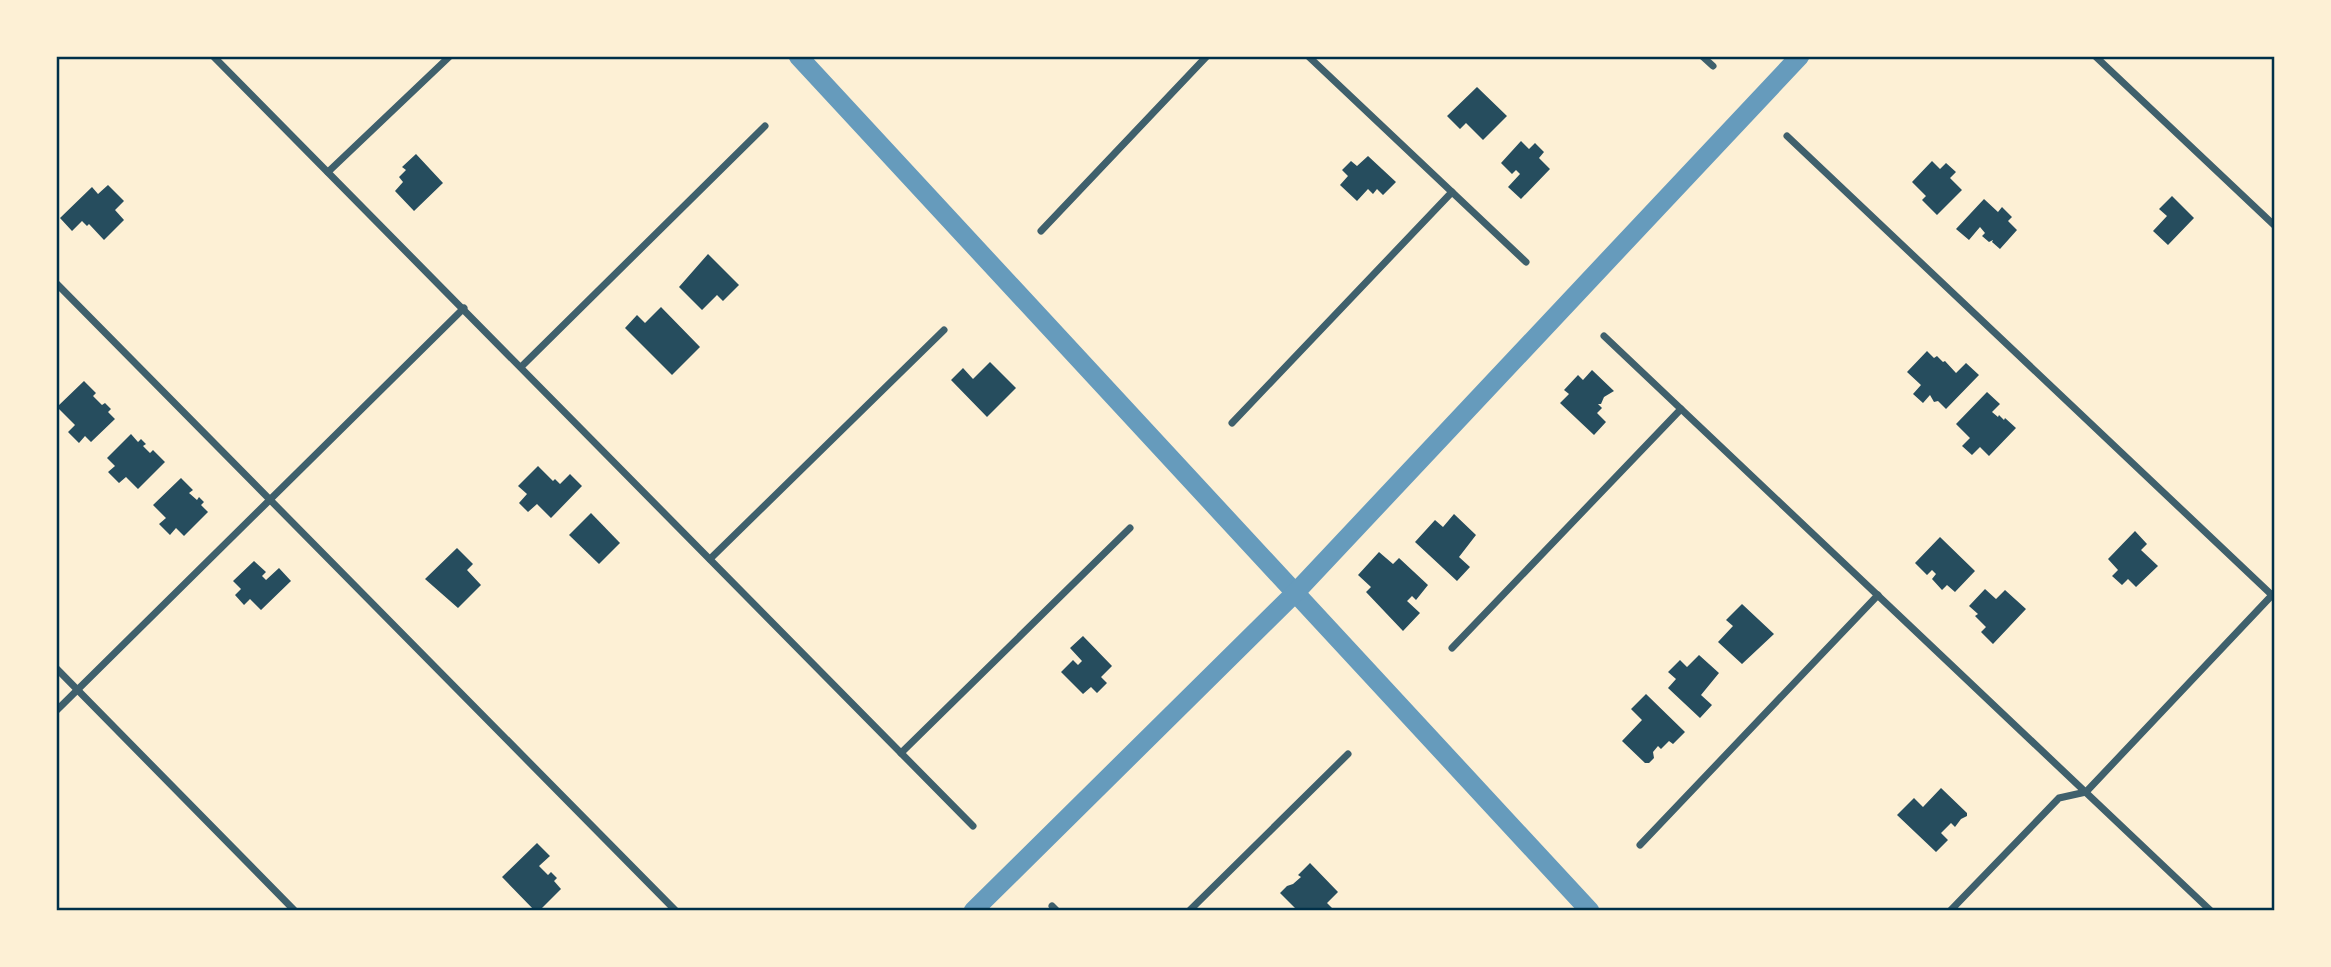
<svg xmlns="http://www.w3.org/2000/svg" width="2331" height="967" font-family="Spectral,serif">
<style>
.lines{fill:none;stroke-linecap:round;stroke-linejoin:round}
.canal{stroke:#669bbc;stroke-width:19}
.building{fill:#264d5e}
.minor{stroke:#3f606c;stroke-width:7}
.neatline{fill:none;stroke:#003049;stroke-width:2.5}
</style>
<rect width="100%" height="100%" fill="#fdf0d5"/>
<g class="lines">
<g class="canal">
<path d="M798,56L1590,911"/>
<path d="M973,911L1296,592L1800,56"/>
</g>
</g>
<g class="building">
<path d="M1477,87L1507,116L1483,140L1466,123L1460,129L1447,116Z"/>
<path d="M1521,141L1529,149L1535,143L1544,152L1539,158L1550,169L1521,199L1508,187L1520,174L1516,170L1512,174L1501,163Z"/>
<path d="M416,154L443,183L414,211L395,191L403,182L399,177L406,170L402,167Z"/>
<path d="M1368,156L1396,182L1383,195L1377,189L1373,194L1368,189L1357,201L1340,185L1348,176L1342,170L1351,161L1357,166Z"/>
<path d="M1932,161L1940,169L1946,163L1956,172L1950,178L1962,190L1937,215L1922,200L1926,196L1912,182Z"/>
<path d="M108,185L124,201L115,210L124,220L104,240L89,224L87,226L82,221L72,231L60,218L92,187L98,194Z"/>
<path d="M2172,196L2194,218L2168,245L2153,231L2167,216L2159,209Z"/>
<path d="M1984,199L1998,212L2002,207L2012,217L2008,221L2017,230L2000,249L1992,242L1993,240L1989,242L1982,236L1985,233L1980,227L1969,240L1956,229Z"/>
<path d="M708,254L739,285L723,301L717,295L702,310L679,287Z"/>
<path d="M661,307L700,347L672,375L625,328L637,315L645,323Z"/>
<path d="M1927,351L1934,358L1937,356L1943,362L1945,361L1956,373L1966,363L1979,375L1946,409L1938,401L1934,402L1930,395L1923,403L1913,394L1921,385L1907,372Z"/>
<path d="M990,362L1016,388L987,417L951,380L963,368L973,379Z"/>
<path d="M1592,370L1614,391L1604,397L1601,404H1598L1602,408L1597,413L1606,422L1594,435L1560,403L1569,394L1564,390L1578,375L1583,380Z"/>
<path d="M84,381L96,393L93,396L102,405L105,403L111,409L108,412L115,419L91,442L85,436L79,443L68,432L75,425L57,407Z"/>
<path d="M1987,392L2000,404L1992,412L1998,417L1999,415L2004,420L2005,418L2016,428L1989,456L1980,447L1972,455L1962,446L1970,438L1956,424Z"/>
<path d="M131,434L138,442L141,439L146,444L143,446L150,453L153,450L165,462L138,489L126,477L119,483L108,472L115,466L107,458Z"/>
<path d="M538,466L553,481L555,479L560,484L570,474L582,486L551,518L537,504L528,512L519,503L527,494L518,486Z"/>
<path d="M181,478L193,490L189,493L197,500L199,497L204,502L201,505L208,512L184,536L176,528L170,535L159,524L166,518L153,505Z"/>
<path d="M591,513L620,543L599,564L569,535Z"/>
<path d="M1454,514L1476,535L1459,557L1470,567L1457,581L1415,542L1435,520L1443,527Z"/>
<path d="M2135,531L2147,544L2141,550L2158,566L2136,587L2128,579L2122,585L2112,576L2118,570L2108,559Z"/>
<path d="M1940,537L1975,571L1955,592L1947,585L1942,590L1932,579L1936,574L1932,570L1927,575L1915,563Z"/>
<path d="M457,548L473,564L467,570L481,585L458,608L425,579Z"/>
<path d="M1379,552L1393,564L1399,558L1428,585L1416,600L1412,596L1407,601L1420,613L1403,631L1366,592L1371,587L1358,575Z"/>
<path d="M254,561L266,572L262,576L266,580L279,568L291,581L261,610L250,599L244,605L235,595L241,589L233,581Z"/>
<path d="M1985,589L1996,599L2005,590L2026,609L1993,644L1981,632L1986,627L1975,616L1978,614L1969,606Z"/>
<path d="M1742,604L1774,634L1742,664L1718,642L1733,626L1726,620Z"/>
<path d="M1083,636L1112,666L1101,677L1107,683L1097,693L1091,687L1083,694L1061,672L1073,660L1078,665L1082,661L1070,648Z"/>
<path d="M1699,655L1719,673L1701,695L1712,705L1700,718L1668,688L1676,679L1668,672L1680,660L1687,667Z"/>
<path d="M1646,694L1685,732L1673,744L1669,741L1661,749L1658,746L1653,752L1654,758L1649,763H1645L1622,741L1642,720L1631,709Z"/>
<path d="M1941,788L1967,813V816L1961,819L1955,827L1951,823L1941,833L1948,840L1936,852L1897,815L1914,798L1923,807Z"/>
<path d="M537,843L550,856L539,866L548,875L551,872L557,878L554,881L561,889L539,911H535L502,877Z"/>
<path d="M1310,863L1338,892L1327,903L1335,911H1298L1280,893L1287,886L1293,884L1301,877L1298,875Z"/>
</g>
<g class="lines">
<g class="minor">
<path d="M213,56L973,826"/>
<path d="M1308,56L1526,262"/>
<path d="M1702,56L1713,66"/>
<path d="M2095,56L2275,226"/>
<path d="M1787,136L2275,598"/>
<path d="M328,172L450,56"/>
<path d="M1041,231L1207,56"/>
<path d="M56,283L676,911"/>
<path d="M1604,336L2211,911"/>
<path d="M521,367L765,126"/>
<path d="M1232,423L1452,192"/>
<path d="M710,559L944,330"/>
<path d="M1452,648L1681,409"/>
<path d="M56,668L295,911"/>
<path d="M56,711L464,308"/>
<path d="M901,753L1130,528"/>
<path d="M1640,845L1878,595"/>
<path d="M1052,906L1057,911"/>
<path d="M1189,911L1348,754"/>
<path d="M1950,911L2059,798L2086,792L2275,592"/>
</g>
</g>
<rect width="2331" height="967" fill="none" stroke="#fdf0d5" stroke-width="116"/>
<rect x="58" y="58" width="2215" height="851" class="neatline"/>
</svg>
